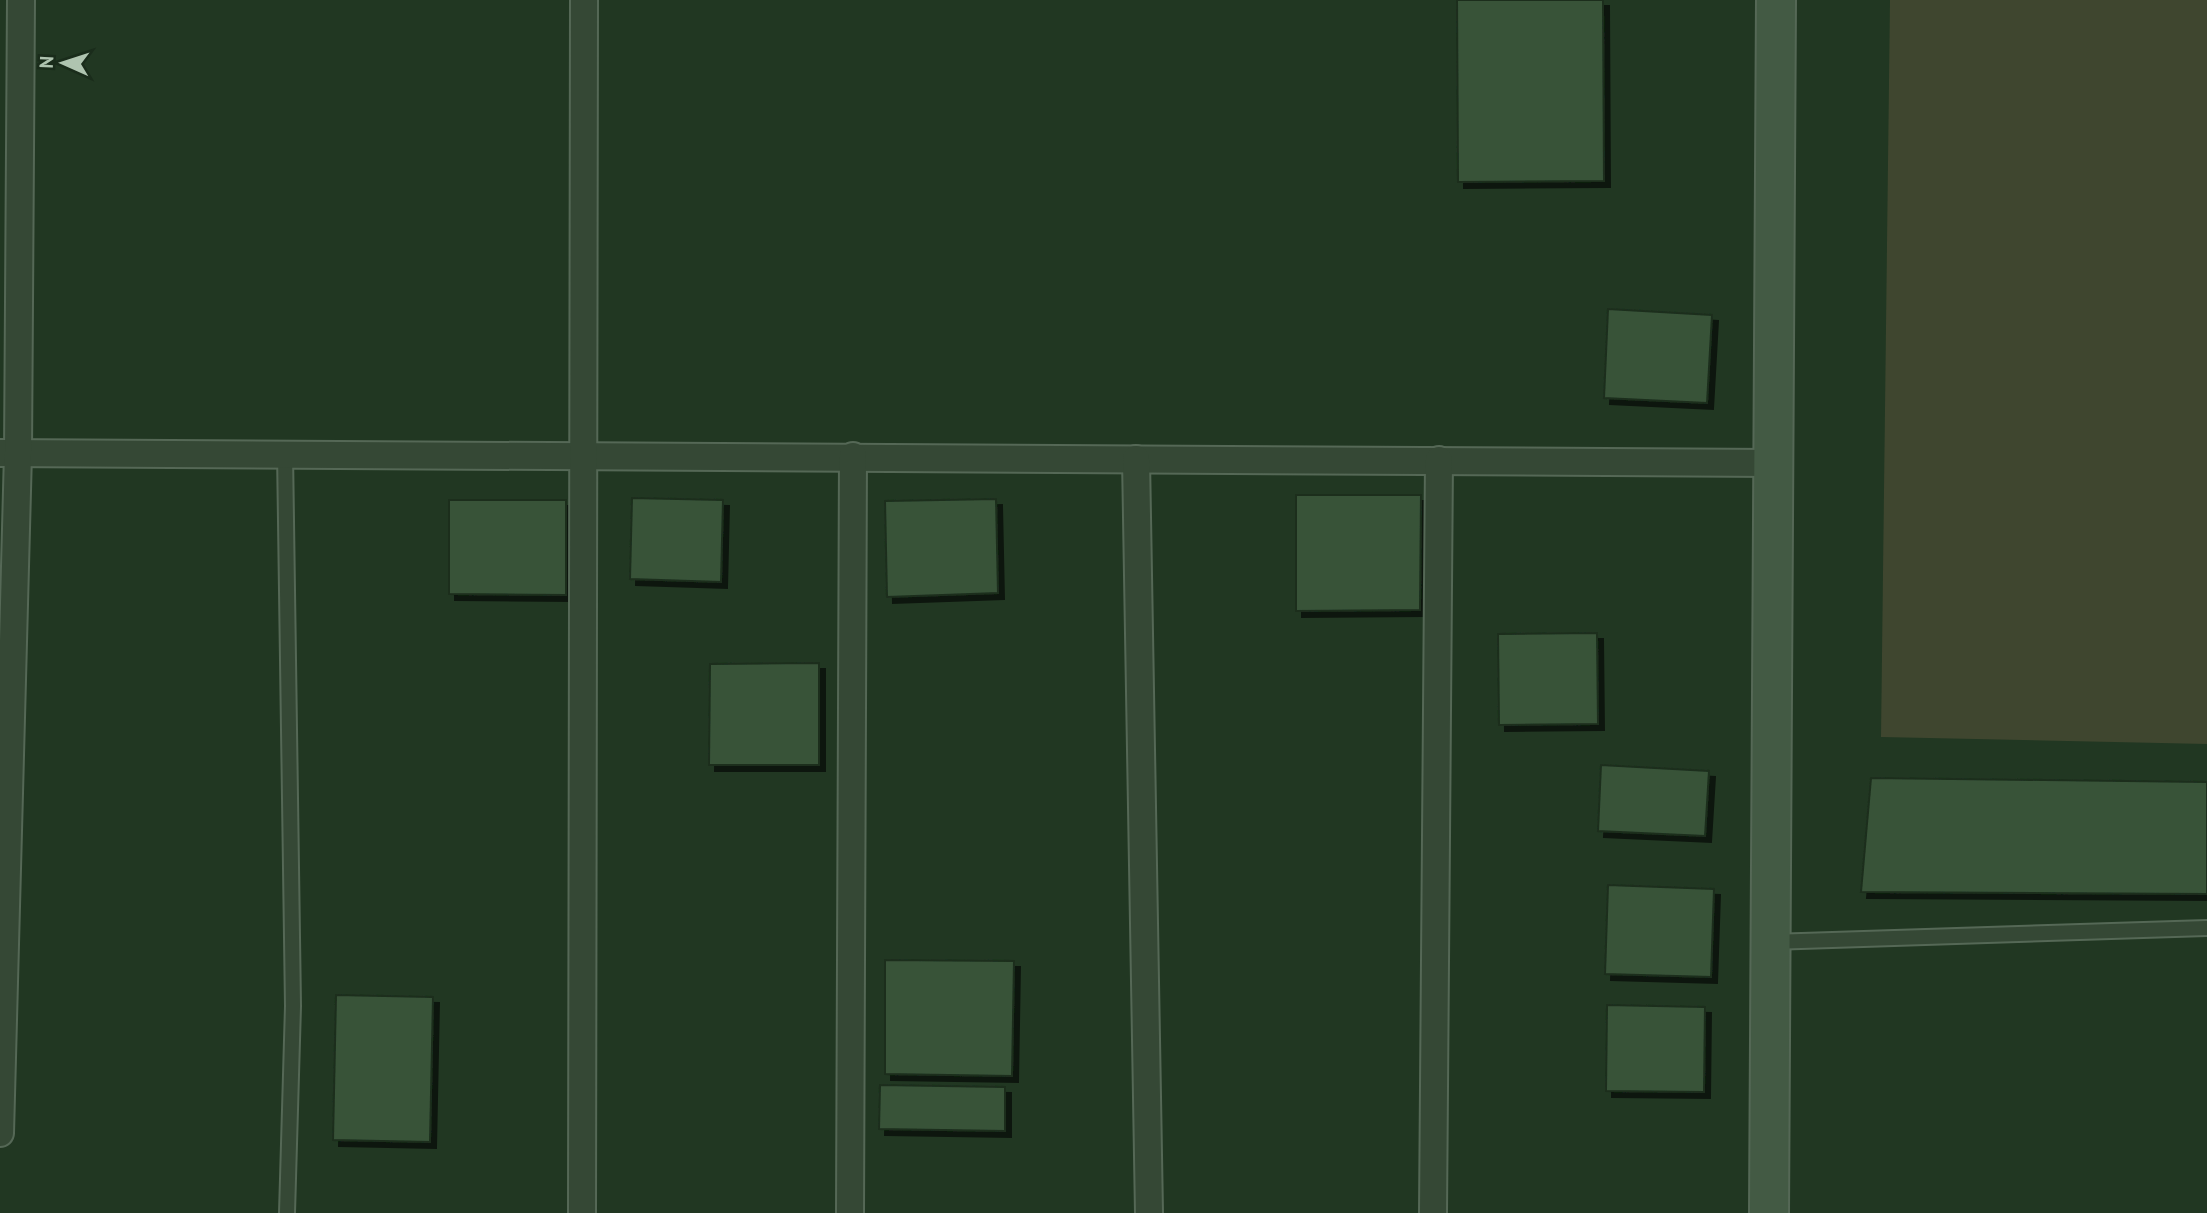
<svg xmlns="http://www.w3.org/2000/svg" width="2207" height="1213" font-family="'PT Sans',sans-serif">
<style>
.green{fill:#3f462f}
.building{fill:#385339;stroke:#1c2e1d;stroke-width:2;filter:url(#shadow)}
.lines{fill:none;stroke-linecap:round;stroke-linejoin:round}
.lane-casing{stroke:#556856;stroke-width:18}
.street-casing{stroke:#556856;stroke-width:30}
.secondary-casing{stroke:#556856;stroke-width:42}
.lane{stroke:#354835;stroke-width:14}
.street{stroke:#354835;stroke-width:26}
.secondary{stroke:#435a44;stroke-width:38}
</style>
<defs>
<filter id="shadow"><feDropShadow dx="6" dy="6" stdDeviation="0" flood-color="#0009"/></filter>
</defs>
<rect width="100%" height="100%" fill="#213722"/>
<path class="green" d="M1890,0H2207V744L1881,737Z"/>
<g class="building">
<path d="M1457,0H1603L1604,181L1458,182Z"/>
<path d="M1608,309L1712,315L1707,403L1604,398Z"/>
<path d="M1296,495H1421L1420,610L1296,611Z"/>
<path d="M632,498L723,500L721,582L630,579Z"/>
<path d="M996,499L998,593L887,597L885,501Z"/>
<path d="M449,500H566V595L449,594Z"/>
<path d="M1597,633L1598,724L1499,725L1498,634Z"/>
<path d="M819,663V765H709L710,664Z"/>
<path d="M1601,765L1709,771L1705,836L1598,831Z"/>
<path d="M1871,778L2207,782V894L1861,892Z"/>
<path d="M1608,885L1714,889L1711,977L1605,974Z"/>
<path d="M885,960L1014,961L1012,1076L885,1074Z"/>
<path d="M336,995L433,997L430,1142L333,1140Z"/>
<path d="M1607,1005L1705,1007L1704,1092L1606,1091Z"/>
<path d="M880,1085L1005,1087V1131L879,1129Z"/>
</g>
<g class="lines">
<defs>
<g id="lane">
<path d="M285,452L293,1006L287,1213"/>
<path d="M1771,942L2207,928"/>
</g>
<g id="street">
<path d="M0,453L1773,463"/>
<path d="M1136,459L1149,1213"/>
<path d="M0,1133L18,453L21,0"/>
<path d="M582,1213L584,0"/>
<path d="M850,1213L853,456"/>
<path d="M1433,1213L1439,460"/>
</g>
<path id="secondary" d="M1769,1213L1776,0"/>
</defs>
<use href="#lane" class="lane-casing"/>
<use href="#street" class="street-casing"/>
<use href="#secondary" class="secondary-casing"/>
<use href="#lane" class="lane"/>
<use href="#street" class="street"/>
<use href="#secondary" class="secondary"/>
</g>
<g transform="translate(63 63) rotate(273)" stroke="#1a2c1b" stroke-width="5" paint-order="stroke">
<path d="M0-5L12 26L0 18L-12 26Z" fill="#afc4b0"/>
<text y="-10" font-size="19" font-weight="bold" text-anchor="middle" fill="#afc4b0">N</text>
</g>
</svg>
